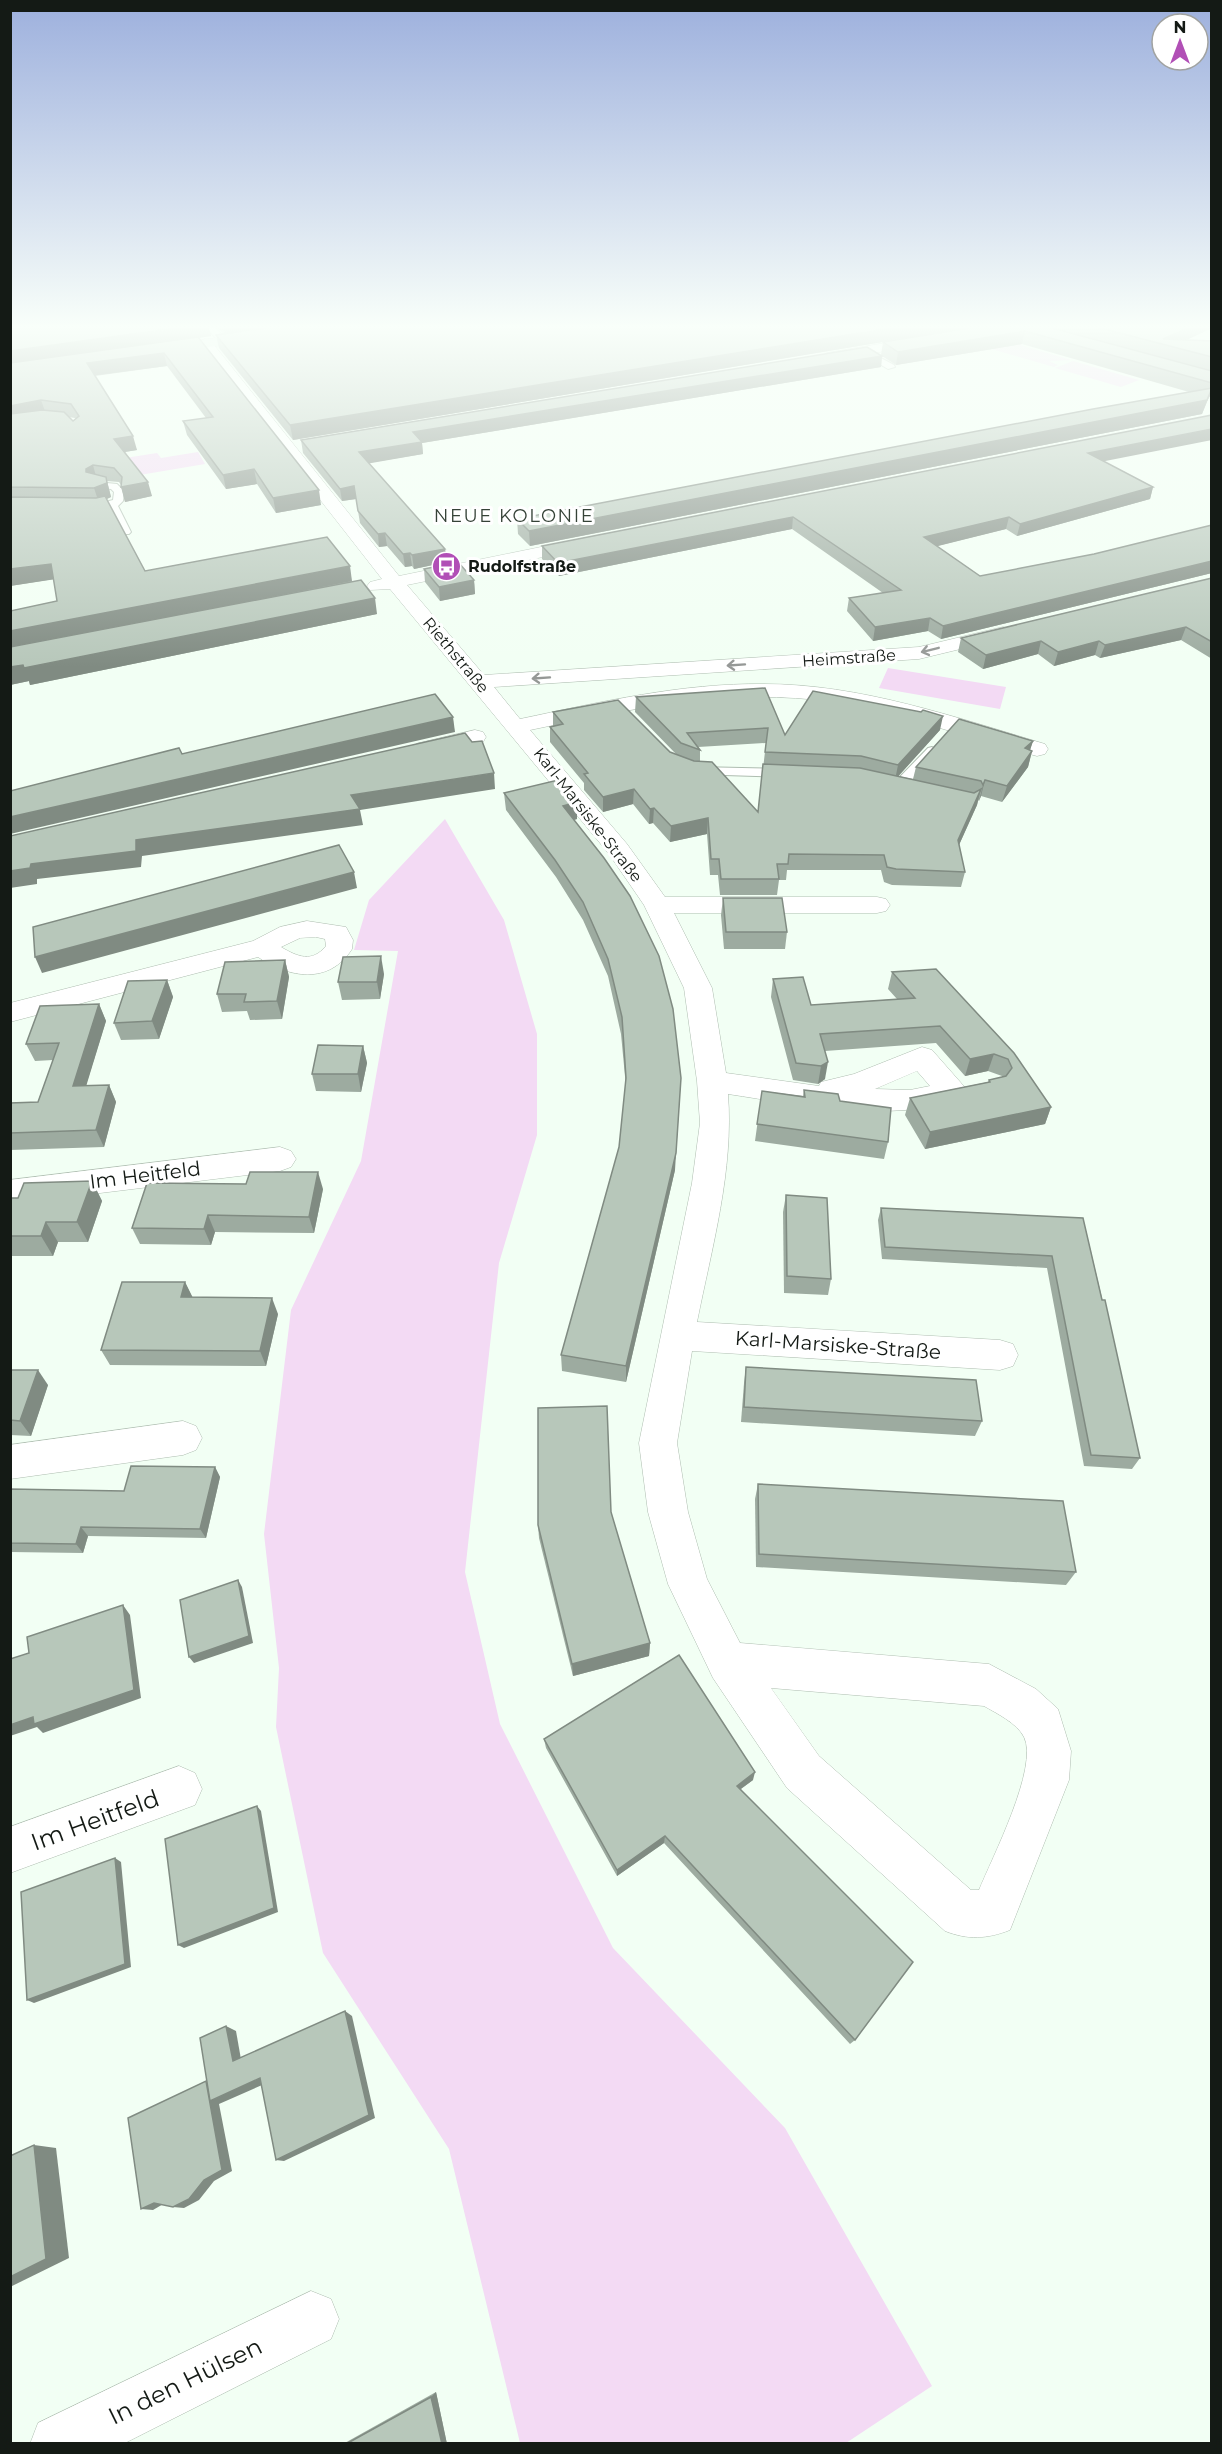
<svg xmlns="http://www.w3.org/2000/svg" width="1222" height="2454" font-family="Montserrat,sans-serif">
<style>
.green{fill:#f3daf4}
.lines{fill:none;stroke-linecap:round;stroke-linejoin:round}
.service-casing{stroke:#aebdb0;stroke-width:2}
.minor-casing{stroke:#aebdb0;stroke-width:1}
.secondary-casing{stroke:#aebdb0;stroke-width:1}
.service{fill:#fff;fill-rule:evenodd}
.minor{fill:#fff;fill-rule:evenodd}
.secondary{fill:#dcefe0;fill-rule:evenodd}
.wall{fill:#9daba0;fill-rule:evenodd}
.shaded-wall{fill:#808b82}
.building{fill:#b7c7ba;stroke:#808b82;stroke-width:1.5}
.oneway{stroke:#959896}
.labels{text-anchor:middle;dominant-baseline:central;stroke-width:6;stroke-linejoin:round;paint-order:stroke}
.far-poi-label{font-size:16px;font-weight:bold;fill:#141a15;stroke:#fff;text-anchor:start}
.far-street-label{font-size:16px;fill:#141a15;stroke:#fff}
.far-neighbourhood-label{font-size:18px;letter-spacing:1.5px;fill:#354237;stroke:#fff}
.street-label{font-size:20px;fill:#141a15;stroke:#fff}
.near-street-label{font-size:24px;fill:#141a15;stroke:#fff}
</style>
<rect width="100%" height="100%" fill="#f2fff4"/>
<g class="green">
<path d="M1009,335L1023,346L1071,360L1049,361L1058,365L1054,367L988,348Z"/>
<path d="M1073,361L1139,380L1121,387L1055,368Z"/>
<path d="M198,452L205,464L116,479L106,461L157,453L161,458Z"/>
<path d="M888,668L1006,687L1000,709L879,688Z"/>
<path d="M445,819L504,920L537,1034V1135L499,1263L465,1572L500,1724L613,1948L785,2128L932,2386L846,2443H520L449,2149L323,1953L276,1727L279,1668L264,1534L291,1310L361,1161L398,951L354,950L369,900Z"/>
</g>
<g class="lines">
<defs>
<g id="service">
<path d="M202,324H210L227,339V343H221Z"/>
<path d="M864,349L894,365L895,367L888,369L861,353Z"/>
<path d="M97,482L117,484L124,491L123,501L118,506L131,532L129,534H123L110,508L87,511L82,508L113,500L114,492L111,489L94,487L92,485Z"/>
<path d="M932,747L938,751L936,754L904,789H894V783L928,748Z"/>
<path d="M697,767L786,769L792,773L786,777L693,774V768Z"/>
</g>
<g id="minor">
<path d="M927,336L934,340L932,343L827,361L820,357L827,353Z"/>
<path d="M205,339L210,340L399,576L585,538L591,539L594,543L591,547L407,585L484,675L919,647L1003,627L1010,629L1013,633L1010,637L919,659L494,687L520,719C601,702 682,683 764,684C860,684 954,717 1045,744L1048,749L1045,754L1037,756C969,739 903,713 834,702C731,687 630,709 530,730L627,844L665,897H877L886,899L890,905L886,911L877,913H674L712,988L726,1073L819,1086L821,1082L854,1074L922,1047L932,1050L969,1092L965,1100C887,1122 806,1106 728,1094C734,1170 712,1247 697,1322L1000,1340L1013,1344L1018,1355L1013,1366L1000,1370L692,1351L677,1443L688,1512L707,1579L740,1643L989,1664L1036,1689L1058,1709L1071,1751L1069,1780L1010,1930C987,1939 968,1940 945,1931L787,1788L713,1678L668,1584L648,1512L639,1443L692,1183L700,1123L697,1081L684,988L644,905L609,854L390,589L370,590L367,586L370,582L382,579L200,346L198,343ZM917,1071L930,1086L910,1090L875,1089ZM771,1688L984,1706C996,1713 1017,1723 1024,1737C1039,1767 992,1858 979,1890H971L819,1756Z"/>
<path d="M475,730L483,732L486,737L483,742L424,756L416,754L413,749L416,744Z"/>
<path d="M307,921L346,927L353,940L352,949C329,985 289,978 258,957L10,1022V1003L253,941L280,927ZM316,937L325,939L326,946C312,963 298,957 281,947L300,938Z"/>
<path d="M280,1147L291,1151L296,1159L291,1167L280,1171L10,1204V1180Z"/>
<path d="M183,1421L196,1426L202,1438L196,1450L183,1455L10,1479V1445Z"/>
<path d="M179,1766L195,1773L202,1789L195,1805L10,1873V1827Z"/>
<path d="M311,2291L331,2299L339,2319L331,2339L123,2444H30L38,2423Z"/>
</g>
<path id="secondary" d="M314,324H349L342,328L160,354L153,350L160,346Z"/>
</defs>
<use href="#service" class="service-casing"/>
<use href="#minor" class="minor-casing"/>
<use href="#secondary" class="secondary-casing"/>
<use href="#service" class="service"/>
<use href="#minor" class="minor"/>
<use href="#secondary" class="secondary"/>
</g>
<g class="wall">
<path d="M10,324L211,336L198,338L321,505L276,513L257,484L226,489L187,435L183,421L206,418L167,366L95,376L137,450L125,452L152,496L125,502L121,485L119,482L107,481L111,497L106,499L145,571L352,581L377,614L30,685L29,681L10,685V611L57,601L54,579L10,586ZM68,417L75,418L76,419L73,421Z"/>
<path d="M213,324H991L293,440L219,348L216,335L224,334Z"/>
<path d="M994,324H1212V328L1185,340L1212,341V398L1209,397L1202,414L530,546L518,534L517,519L1189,392L1022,344L896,365L882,356L881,367L422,443L423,454L368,463L445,549L447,562L414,569L412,566L405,567L387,546L379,547L360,523L356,499L342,501L303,453L301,440L881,355L883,342Z"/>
<path d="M1104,462L1153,487L1150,499L1017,536L1006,529L937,546L980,576L1094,554L1212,525V573L941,639L928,631L873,641L847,611L849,598L883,593L792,529L559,576L542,559V546Z"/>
<path d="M424,569L474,580L475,594L440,601L425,582Z"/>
<path d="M1212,578V659L1181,640L1100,658L1095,655L1054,666L1038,654L983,669L958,652L961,638Z"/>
<path d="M765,688L785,735L940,730L898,776L913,779L916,767L1033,741L1030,750L1032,751L1028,767L1002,802L981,796L979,801L978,800L977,805L959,845L965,872L961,887L892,885L884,882L881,870H787L786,880H779L777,895H720L718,875H710L707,834L670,842L653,823L649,824L633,804L603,812L584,790V783L550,742V727L553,726V712L677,755L635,712L636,697ZM766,743L758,812L700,761V750L698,747Z"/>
<path d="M504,793L577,819L574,820L675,1170L626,1382L562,1371L561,1355L619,1147L626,1087L621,1034L608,976L583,920L556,877L506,810Z"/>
<path d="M723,898L787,932L785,949H724L721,915Z"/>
<path d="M285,960L289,977L282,1019L250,1020L247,1011L222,1012L217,994Z"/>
<path d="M936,969L1051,1107L1045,1124L925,1149L905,1115L910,1098L988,1082L989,1080L1002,1077V1076L988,1071L965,1076L936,1043L825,1051V1079L818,1084L793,1080L771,997L773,979L811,1005L897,999L888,989L892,972Z"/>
<path d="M384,974L380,999L342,1000L338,982Z"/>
<path d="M167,980L173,997L159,1039L121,1040L114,1023Z"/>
<path d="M99,1004L106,1021L86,1085H109L116,1102L104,1147L10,1150V1103L38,1102L53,1060L35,1061L26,1044Z"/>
<path d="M363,1046L367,1063L361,1092L316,1091L312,1074Z"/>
<path d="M804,1090L840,1101L888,1142L884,1159L755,1141L762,1091L803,1096Z"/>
<path d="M92,1181L102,1201L88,1242H58L53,1256H10V1198H18Z"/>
<path d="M323,1189L314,1233L215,1232L211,1245L140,1244L132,1228Z"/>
<path d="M786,1195L831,1279L828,1295L784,1293L783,1212Z"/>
<path d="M881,1208L1083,1218L1140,1458L1132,1469L1084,1466L1047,1268L882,1259L878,1220Z"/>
<path d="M185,1282L192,1297L278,1314L266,1366L110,1365L101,1350Z"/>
<path d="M746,1367L982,1421L975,1436L741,1422L744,1383Z"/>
<path d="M10,1370L48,1385L31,1436L10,1435Z"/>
<path d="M215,1467L220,1477L206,1538L88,1536L83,1553L10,1552V1489L124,1491Z"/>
<path d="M758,1484L1076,1572L1066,1585L756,1567L755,1499Z"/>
<path d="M611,1512L650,1643L649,1656L573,1676L539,1538L538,1525Z"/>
<path d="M544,1739L753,1780L741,1789L855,2040L850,2044L664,1843L617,1876L546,1748Z"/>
<path d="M436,2392L447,2444H343Z"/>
</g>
<g class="shaded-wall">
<path d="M208,324L211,336L10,365V351Z"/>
<path d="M223,324H298L225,334Z"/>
<path d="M916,324H991L293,440L290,425Z"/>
<path d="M1197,324H1212V328L1172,347L1163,339Z"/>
<path d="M1025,331L1022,344L896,365L898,352Z"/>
<path d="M164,353L167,366L90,376L87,363Z"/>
<path d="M882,356L881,367L422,443L423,454L360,465L359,452L413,432Z"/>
<path d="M1212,389L1202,414L530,546L529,531Z"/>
<path d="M41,400L46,414L10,420V406Z"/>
<path d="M1212,429V440L1085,465L1088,453Z"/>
<path d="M133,436L137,450L118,453L114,439Z"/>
<path d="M93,465L97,480L86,472V469Z"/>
<path d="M254,469L257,484L226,489L223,475Z"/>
<path d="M106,477L111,497L99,503L94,488Z"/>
<path d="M148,482L152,496L125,502L121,487Z"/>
<path d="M354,486L356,499L342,501L340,489Z"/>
<path d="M1153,487L1150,499L1017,536L1020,524Z"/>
<path d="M319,490L321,505L276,513L273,498Z"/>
<path d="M793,517L792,529L559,576L558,563Z"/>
<path d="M1009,517L1006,529L922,550L924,537Z"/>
<path d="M385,533L387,546L379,547L378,534Z"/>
<path d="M445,549L447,562L414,569L412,555Z"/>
<path d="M410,553L412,566L405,567L403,554Z"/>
<path d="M1212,561V573L941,639L943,626Z"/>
<path d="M51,564L56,579L10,586V569Z"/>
<path d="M350,566L352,581L10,649V631Z"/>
<path d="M474,580L475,594L440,601L439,587Z"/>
<path d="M375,598L377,614L30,685L29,681L10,685V667Z"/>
<path d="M930,618L928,631L873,641L875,627Z"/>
<path d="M1186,627L1181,640L1100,658L1105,645Z"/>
<path d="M1041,641L1038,654L983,669L986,655Z"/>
<path d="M1099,641L1095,655L1054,666L1058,652Z"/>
<path d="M943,716L940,730L895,780L898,765Z"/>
<path d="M453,717L455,732L10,834V817Z"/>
<path d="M1033,741L1028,756L1032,751L1028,767L1002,802L1007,786L1025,748Z"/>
<path d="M494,773L495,789L360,810L363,825L142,856L141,867L37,879V884L10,888V871L31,864L136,840L351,795Z"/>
<path d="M985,780L981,796L979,801L983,785Z"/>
<path d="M634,789L633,804L603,812V797Z"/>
<path d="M981,789L977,805L954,856L958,840Z"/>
<path d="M577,802V819L563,823V806Z"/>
<path d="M654,808L653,823L649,824L650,809Z"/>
<path d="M708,818L707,834L670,842L671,826Z"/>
<path d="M354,872L357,888L42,973L35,957Z"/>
<path d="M381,956L384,974L380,999L377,982Z"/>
<path d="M285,960L289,977L282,1019L277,1001Z"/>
<path d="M167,980L173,997L159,1039L152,1021Z"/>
<path d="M99,1004L106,1021L81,1103L73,1086Z"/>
<path d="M363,1046L367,1063L361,1092L358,1074Z"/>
<path d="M994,1054L988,1071L965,1076L970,1059Z"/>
<path d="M828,1062L825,1079L818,1084L821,1066Z"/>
<path d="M681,1078L675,1170L626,1382V1366Z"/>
<path d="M109,1085L116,1102L104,1147L96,1130Z"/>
<path d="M1051,1107L1045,1124L925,1149L930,1132Z"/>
<path d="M318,1172L323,1189L314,1233L309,1217Z"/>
<path d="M92,1181L102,1201L88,1242L77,1222Z"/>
<path d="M208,1215L215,1232L211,1245L204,1229Z"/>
<path d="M46,1222L58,1242L53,1256L41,1236Z"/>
<path d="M185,1282L193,1298L181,1297Z"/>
<path d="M272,1298L278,1314L266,1366L260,1351Z"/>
<path d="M38,1370L48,1385L31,1436L20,1421Z"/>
<path d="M215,1467L220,1477L206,1538L200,1529Z"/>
<path d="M81,1527L88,1536L83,1553L76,1544Z"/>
<path d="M238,1580L242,1587L253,1643L194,1663L189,1657Z"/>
<path d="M123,1605L130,1615L141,1698L43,1733L37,1727L10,1736V1725L33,1717Z"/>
<path d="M650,1643L649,1656L573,1676L572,1664Z"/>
<path d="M755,1772L753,1780L735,1793L737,1786Z"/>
<path d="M257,1806L261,1811L278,1912L184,1948L178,1945Z"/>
<path d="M665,1836L664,1843L617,1876V1870Z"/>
<path d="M115,1858L121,1862L131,1967L34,2003L27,2000Z"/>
<path d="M345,2011L352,2016L375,2118L284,2161L276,2160Z"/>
<path d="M226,2026L236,2031L242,2065L233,2061Z"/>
<path d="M260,2078L269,2082L219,2104L232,2171L214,2181L199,2200L184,2208L173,2207L210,2101Z"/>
<path d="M34,2145L56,2148L69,2258L10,2287V2277Z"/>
<path d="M154,2203H165L153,2210L141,2209Z"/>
<path d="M436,2392L447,2444H442L431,2397Z"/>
</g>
<g class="building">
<path d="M10,324H205L10,351Z"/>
<path d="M294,324H916L290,425L216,335Z"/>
<path d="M994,324H1037L1212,371V383L1025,331L898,352L883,342Z"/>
<path d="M1085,324H1197L1163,339L1212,341V357Z"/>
<path d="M198,337L319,490L273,498L254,469L223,475L183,421L213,417L164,353L87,363L133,436L114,439L148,482L121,487L122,477L114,468L93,465L86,469V472L106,477L107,483L94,488L10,487V414L42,410L64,412L73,421L79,416L71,404L41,400L10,406V363Z"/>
<path d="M867,347L882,356L413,432L422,442L359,452L445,549L412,555L410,553L403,554L385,533L378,534L358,511L354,486L340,489L301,440Z"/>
<path d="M1212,388L1207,400L529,531L517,519L1093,409Z"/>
<path d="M1212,415V429L1088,453L1153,487L1020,524L1009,517L924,537L980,576L1094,554L1212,525V561L943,626L930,618L875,627L849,598L901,590L793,517L558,563L542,546Z"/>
<path d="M105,496L145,571L327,537L350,566L10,631V611L57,601L51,564L10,569V497L96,498Z"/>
<path d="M458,562L474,580L439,587L424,569Z"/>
<path d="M1212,578V642L1186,627L1105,645L1099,641L1058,652L1041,641L986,655L961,638Z"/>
<path d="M361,580L375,598L24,668L23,665L10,667V647Z"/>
<path d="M765,688L785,735L813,691L921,712L923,710L943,716L898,765L861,756L765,752L768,728L687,733L700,750L681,743L636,697Z"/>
<path d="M435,694L453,717L10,817V791L179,748L182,754Z"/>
<path d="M618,700L670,752L694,761L712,762L758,812L763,764L860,768L974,793L981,789L958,840L965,872L896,869L887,867L884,855L789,854L788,864H777L779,879H721L719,859H711L708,818L671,826L654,808L650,809L634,789L603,797L584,774L588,773L550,727L563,724L553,712Z"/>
<path d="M959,719L1033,741L1025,748L1032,751L1007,786L985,780L983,785L981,781L916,767Z"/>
<path d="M465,733L472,742L482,741L494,773L351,795L360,809L136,840V851L31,864L30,868L10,871V836Z"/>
<path d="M558,780L577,802L563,806L604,858L630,896L659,956L673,1009L681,1078L676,1153L626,1366L561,1355L619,1147L626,1078L622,1017L608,959L583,902L555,860L504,793Z"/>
<path d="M339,845L354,872L35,957L33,927Z"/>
<path d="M723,898H782L787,932H726Z"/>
<path d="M381,956L377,982H338L343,957Z"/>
<path d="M285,960L277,1001L244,1002L246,994H217L225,962Z"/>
<path d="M936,969L1014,1053L1051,1107L930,1132L910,1098L990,1082L989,1080L1006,1076L1012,1068L1008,1059L994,1054L970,1059L940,1026L820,1034L828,1062L821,1066L796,1063L773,979L803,977L811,1005L915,998L892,972Z"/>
<path d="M167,980L152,1021L114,1023L128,981Z"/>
<path d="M99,1004L73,1086L109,1085L96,1130L10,1133V1103L38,1102L59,1043L26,1044L40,1006Z"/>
<path d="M318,1045L363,1046L358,1074H312Z"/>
<path d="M804,1090L838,1094L840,1101L891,1108L888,1142L757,1124L762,1091L805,1097Z"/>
<path d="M250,1172H318L309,1217L208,1215L204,1229L132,1228L147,1183L246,1184Z"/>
<path d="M92,1181L77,1222H46L41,1236H10V1198H18L24,1183Z"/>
<path d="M786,1195L827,1198L831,1279L787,1276Z"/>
<path d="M881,1208L1083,1218L1102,1300H1105L1140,1458L1091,1455L1052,1256L885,1247Z"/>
<path d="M122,1282H185L181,1297L272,1298L260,1351L101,1350Z"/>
<path d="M746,1367L976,1380L982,1421L744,1407Z"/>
<path d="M10,1370H38L20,1421L10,1420Z"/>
<path d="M607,1406L611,1512L650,1643L572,1664L538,1525V1408Z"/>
<path d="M131,1466L215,1467L200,1529L81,1527L76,1544L10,1543V1489L124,1491Z"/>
<path d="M758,1484L1063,1501L1076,1572L759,1554Z"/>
<path d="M238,1580L249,1636L189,1657L180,1600Z"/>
<path d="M123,1605L134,1690L34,1724L33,1717L10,1725V1659L29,1653L27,1637Z"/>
<path d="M679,1655L755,1772L737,1786L913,1962L855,2040L665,1836L617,1870L544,1739Z"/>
<path d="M257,1806L274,1908L178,1945L165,1839Z"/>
<path d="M115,1858L125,1964L27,2000L21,1892Z"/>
<path d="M345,2011L369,2115L276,2160L260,2078L210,2101L200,2038L226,2026L233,2061Z"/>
<path d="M206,2081L222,2170L204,2180L189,2199L173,2207L154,2203L141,2209L128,2118Z"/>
<path d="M34,2145L46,2259L10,2277V2156Z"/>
<path d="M431,2397L442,2444H346Z"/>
</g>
<defs><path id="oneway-shaft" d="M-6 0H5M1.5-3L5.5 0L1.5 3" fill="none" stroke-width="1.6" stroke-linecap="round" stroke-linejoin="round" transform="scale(1.5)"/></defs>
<g class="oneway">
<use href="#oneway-shaft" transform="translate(930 650) rotate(166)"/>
<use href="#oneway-shaft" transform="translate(736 665) rotate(176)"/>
<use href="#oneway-shaft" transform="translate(541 678) rotate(176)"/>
</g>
<linearGradient id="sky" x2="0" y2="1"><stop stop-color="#9db0dd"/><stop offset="0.49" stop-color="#f9fffa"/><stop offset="1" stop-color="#f9fffa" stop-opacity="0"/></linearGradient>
<rect width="1222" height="667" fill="url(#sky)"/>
<defs>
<symbol id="bus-disc" viewBox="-11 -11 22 22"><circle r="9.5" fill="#b14fb6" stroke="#fff"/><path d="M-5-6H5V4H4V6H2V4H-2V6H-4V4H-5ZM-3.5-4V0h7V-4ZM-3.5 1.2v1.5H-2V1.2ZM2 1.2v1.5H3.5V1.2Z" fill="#fff"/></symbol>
</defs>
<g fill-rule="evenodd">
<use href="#bus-disc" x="430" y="550" width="33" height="33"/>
</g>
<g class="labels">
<g class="far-poi-label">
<text x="468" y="566">Rudolfstraße</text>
</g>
<g class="far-street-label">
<text transform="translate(456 655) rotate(50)">Riethstraße</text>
<text transform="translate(849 658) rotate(-4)">Heimstraße</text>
<text transform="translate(588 815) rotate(52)">Karl-Marsiske-Straße</text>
</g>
<g class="far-neighbourhood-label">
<text x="514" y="516">NEUE KOLONIE</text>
</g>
<g class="street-label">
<text transform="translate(145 1175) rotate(-7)">Im Heitfeld</text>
<text transform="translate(838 1345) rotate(4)">Karl-Marsiske-Straße</text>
</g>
<g class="near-street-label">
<text transform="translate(95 1820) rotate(-20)">Im Heitfeld</text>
<text transform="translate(185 2381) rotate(-26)">In den Hülsen</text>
</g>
</g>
<rect width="1222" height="2454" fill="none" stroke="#141a15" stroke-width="24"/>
<g transform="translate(1180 42)"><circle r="28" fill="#ffffff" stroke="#a1a3a1" stroke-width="1.5"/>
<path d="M0-4.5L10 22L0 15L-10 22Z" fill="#b14fb6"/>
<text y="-9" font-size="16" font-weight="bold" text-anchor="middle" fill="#141a15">N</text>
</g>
</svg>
